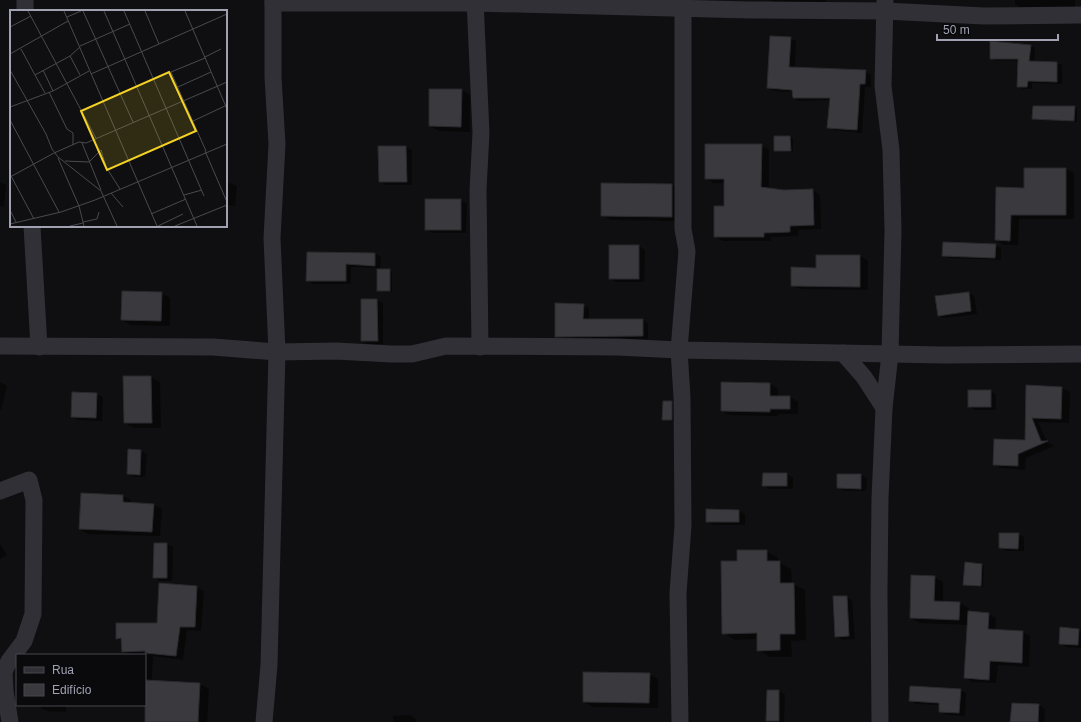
<svg xmlns="http://www.w3.org/2000/svg" width="1081" height="722" font-family="Helvetica,sans-serif">
<style>
.shadow{fill:#0007}
.building{fill:#3a393e;stroke:#2a292d}
.lines{fill:none;stroke-linecap:round;stroke-linejoin:round}
.minor{stroke:#303036;stroke-width:17}
.inset-road{fill:none;stroke:#494a51;stroke-width:1}
.view{fill:#f4d224;fill-opacity:0.15;stroke:#f4d224;stroke-width:2}
.inset-edge{fill:none;stroke:#a0a2b2;stroke-width:2}
</style>
<rect width="100%" height="100%" fill="#0f0f11"/>
<g class="shadow">
<path d="M770,0H826V4H776Z"/>
<path d="M1015,0H1075V10H1024L1015,4Z"/>
<path d="M790,38L796,41L795,68L865,71L871,75V87H865L862,133L834,130L828,127L830,100L799,101L794,98L793,92L774,91L768,88Z"/>
<path d="M1030,46L1035,48L1034,62L1057,63L1062,65V84L1032,83V89H1023L1018,86V61H996L991,58Z"/>
<path d="M461,90L470,95V132L439,131L430,126Z"/>
<path d="M1074,107L1077,108V122L1034,118Z"/>
<path d="M775,137L793,138V152L775,151Z"/>
<path d="M761,145L769,150V189L784,191L813,190L820,195L821,229L798,230V236L771,237V241H723L715,236L725,207V183H714L706,178Z"/>
<path d="M406,147L412,150V185H386L380,182Z"/>
<path d="M1066,169L1074,173V219H1019L1018,245H1004L996,240L1025,189Z"/>
<path d="M0,182L6,185L4,207L0,206Z"/>
<path d="M226,182L237,186L235,206L226,205Z"/>
<path d="M602,184L672,185L681,190V221L611,220L602,215Z"/>
<path d="M461,200L467,204L466,233H432L426,229Z"/>
<path d="M996,245L1001,248V260L949,258L943,255Z"/>
<path d="M639,246L645,250L644,282H616L610,278Z"/>
<path d="M308,253L375,254L381,257L380,270L392,272V292L378,291V268L351,267V284H313L307,280Z"/>
<path d="M817,256H860L868,261V290L800,289L792,285L817,269Z"/>
<path d="M161,293L170,298V326L131,325L122,320Z"/>
<path d="M969,293L974,296L977,314L944,318L938,315Z"/>
<path d="M377,300L383,303V344H368L362,341Z"/>
<path d="M583,305L589,308V320H643L648,324V339H562L556,336Z"/>
<path d="M151,377L160,382L161,428H134L125,423Z"/>
<path d="M0,382L7,386L1,410H0Z"/>
<path d="M770,384L778,389V397H790L798,402V414H778V416L730,415L722,411Z"/>
<path d="M1027,386L1062,388L1070,392L1069,423L1038,422L1047,442L1054,446L1026,458L1025,470L1001,468L994,464L1026,441Z"/>
<path d="M991,391L996,395V410H975L969,406Z"/>
<path d="M97,394L103,397L102,421L78,420L72,416Z"/>
<path d="M672,402L674,404V421L666,420L663,419Z"/>
<path d="M141,451L147,454L145,477H134L128,474Z"/>
<path d="M787,474L793,478V489H769L763,485Z"/>
<path d="M861,475L867,479L866,491H844L838,487Z"/>
<path d="M123,496L131,500L130,503L154,505L162,509L160,536L88,534L80,529Z"/>
<path d="M739,511L745,514V525H713L707,521Z"/>
<path d="M1018,534L1024,537V551H1006L1000,547Z"/>
<path d="M0,544L7,555L0,559Z"/>
<path d="M167,544L173,547L172,581H160L154,578Z"/>
<path d="M766,551L778,558V562L791,569L792,584L805,590L806,640L791,641L792,657H770L758,650V639L735,640L723,633L738,562Z"/>
<path d="M982,564L984,566L983,587L964,585Z"/>
<path d="M934,577L943,582V603H960L969,608L968,612L988,614L996,618L995,630L1023,632L1030,636L1029,667L998,665L996,683L972,682L965,677L968,625L920,623L911,618Z"/>
<path d="M196,587L204,591L201,631L187,630L183,660L153,656L151,693H145V655H123L122,641L117,638L158,624Z"/>
<path d="M846,597L852,600L855,639L842,640L836,636Z"/>
<path d="M1079,630L1081,631V648L1066,647L1060,643Z"/>
<path d="M649,674L658,679V708L593,707L584,702Z"/>
<path d="M159,681L200,684L209,689L207,722H157Z"/>
<path d="M961,690L966,693L965,716L946,715L940,711V705L916,704L910,700Z"/>
<path d="M779,691L785,695L784,722H771L767,720Z"/>
<path d="M41,705H66V712L47,711L41,708Z"/>
<path d="M1039,705L1045,709L1044,722H1013Z"/>
<path d="M410,715L416,719V722H393V716Z"/>
</g>
<g class="building">
<path d="M770,36L791,37L789,67L866,70L865,84H860L857,130L827,128L830,98H793L792,90L767,88Z"/>
<path d="M990,41L1031,45L1029,61L1057,62V82L1028,81L1027,87H1017L1018,59H990Z"/>
<path d="M429,89H462L461,127L429,126Z"/>
<path d="M1033,106H1075L1074,121L1032,119Z"/>
<path d="M774,136H790L791,151H774Z"/>
<path d="M705,144H762L761,187L784,190L813,189L814,225L790,226V232L764,233V237H714V206H724V179H705Z"/>
<path d="M378,146H406L407,182H379Z"/>
<path d="M1024,168H1066V215H1011L1010,241L995,240L996,187L1024,188Z"/>
<path d="M601,183L672,184V217L601,216Z"/>
<rect x="425" y="199" width="36" height="31"/>
<path d="M943,242L996,244L995,258L942,256Z"/>
<rect x="609" y="245" width="30" height="34"/>
<path d="M307,252L375,253V266L346,264V281H306Z"/>
<path d="M816,255H860V287L791,286V267L816,268Z"/>
<rect x="377" y="269" width="13" height="22"/>
<path d="M122,291L162,292L161,321L121,320Z"/>
<path d="M969,292L971,311L938,316L935,296Z"/>
<path d="M361,299H377L378,341H361Z"/>
<path d="M555,303L584,304L583,319H643V336L555,337Z"/>
<path d="M123,376H151L152,423H124Z"/>
<path d="M721,382L770,383V396H790V409H770V412L721,411Z"/>
<path d="M1026,385L1062,387L1061,419L1032,418L1041,441H1048L1018,454V466L993,465L994,439L1025,440Z"/>
<rect x="968" y="390" width="23" height="17"/>
<path d="M72,392L97,393L96,418L71,417Z"/>
<path d="M663,401H672V420H662Z"/>
<path d="M128,449L141,450L140,475L127,474Z"/>
<path d="M763,473H787V486H762Z"/>
<path d="M837,474H861V489L837,488Z"/>
<path d="M81,493L123,495V502L154,504L152,532L79,529Z"/>
<path d="M706,509L739,510V522H706Z"/>
<path d="M999,533H1019L1018,549L999,548Z"/>
<path d="M154,543H167V578H153Z"/>
<path d="M737,550H767V561H780V583H794L795,634H780V650L757,651V633L722,634L721,561H737Z"/>
<path d="M965,562L982,564L981,586L963,585Z"/>
<path d="M911,575L935,576L934,601L960,602L959,620L910,618Z"/>
<path d="M159,583L197,586L195,627H180L176,656L145,653V651L122,652L121,638L116,639V623H157Z"/>
<path d="M833,596H847L849,636L835,637Z"/>
<path d="M968,611L989,613L988,629L1023,631L1022,663L990,661L989,680L964,678Z"/>
<path d="M1060,627L1079,629L1078,645L1059,644Z"/>
<path d="M583,672L650,673L649,703L583,702Z"/>
<path d="M145,680L200,683L198,722H145Z"/>
<path d="M910,686L961,689L959,713L939,712V703L909,701Z"/>
<path d="M767,690H779V721H766Z"/>
<path d="M1012,703L1039,704L1038,722H1010Z"/>
</g>
<g class="lines">
<g class="minor">
<path d="M25,0V11"/>
<path d="M475,0L481,133L478,190L480,347"/>
<path d="M273,3H475L749,10L885,11L984,16L1081,15"/>
<path d="M32,226L39,347"/>
<path d="M0,346L213,347L277,352L336,351L391,354H412L446,346L617,347L679,350L944,355L1081,354"/>
<path d="M843,353L864,377L884,408"/>
<path d="M0,491L29,480L34,500L33,614L24,641L9,661L4,672L5,691L10,722"/>
<path d="M264,722L269,665L277,352L272,238L277,144L273,77V0"/>
<path d="M680,722L678,593L683,526L682,397L679,350L687,251L683,229V0"/>
<path d="M880,722L879,592L880,498L884,408L890,354L893,231L891,150L883,86L885,1"/>
</g>
</g>
<g transform="translate(10 10)">
<rect width="217" height="217" fill="#0f0f11"/>
<path class="inset-road" d="M18,1L86,128M54,1L147,216M73,1L123,112M94,1L187,216M114,1L194,186M135,1L149,34L217,4M175,1L217,99M57,7L71,1M0,17L21,6M70,36L120,14M11,39L25,65L60,46M0,44L58,11M195,47L211,39M0,60L36,124L42,139L48,147L91,181L107,216M33,60L43,81M161,62L195,48M81,64L149,34M25,65L35,83M70,65L60,46L70,37M168,77L201,62M39,82L57,119L63,123V135M93,91L161,62L196,141M0,97L43,81L79,61M0,110L49,202M183,111L215,96M72,133L91,180M195,141L217,192M48,148L69,196M55,151L79,152L91,140L96,157L110,179M0,164L24,209M0,167L44,143L69,132L76,133L217,72M101,183L113,197M174,185L192,180M69,196L74,216M0,200L6,212M141,204L176,189M73,212L87,209L89,202M0,214L51,202L85,190L217,134M60,216L73,213M148,216L173,204M165,216L217,195"/>
<path class="view" d="M159,62L186,121L97,160L71,101Z"/>
<rect width="217" height="217" class="inset-edge"/>
</g>
<rect x="16" y="654" width="130" height="52" fill="#0a0a0c" stroke="#46474e"/>
<rect x="24" y="667" width="20" height="6" fill="#303036" stroke="#46474e"/>
<text x="52" y="674" font-size="12" fill="#a0a2b2">Rua</text>
<rect x="24" y="684" width="20" height="12" fill="#3a393e" stroke="#46474e"/>
<text x="52" y="694" font-size="12" fill="#a0a2b2">Edifício</text>
<path d="M937 34v6h121v-6" fill="none" stroke="#a0a2b2" stroke-width="2"/>
<text x="943" y="34" font-size="12" fill="#a0a2b2" stroke="#0a0a0c" stroke-width="3" paint-order="stroke">50 m</text>
</svg>
